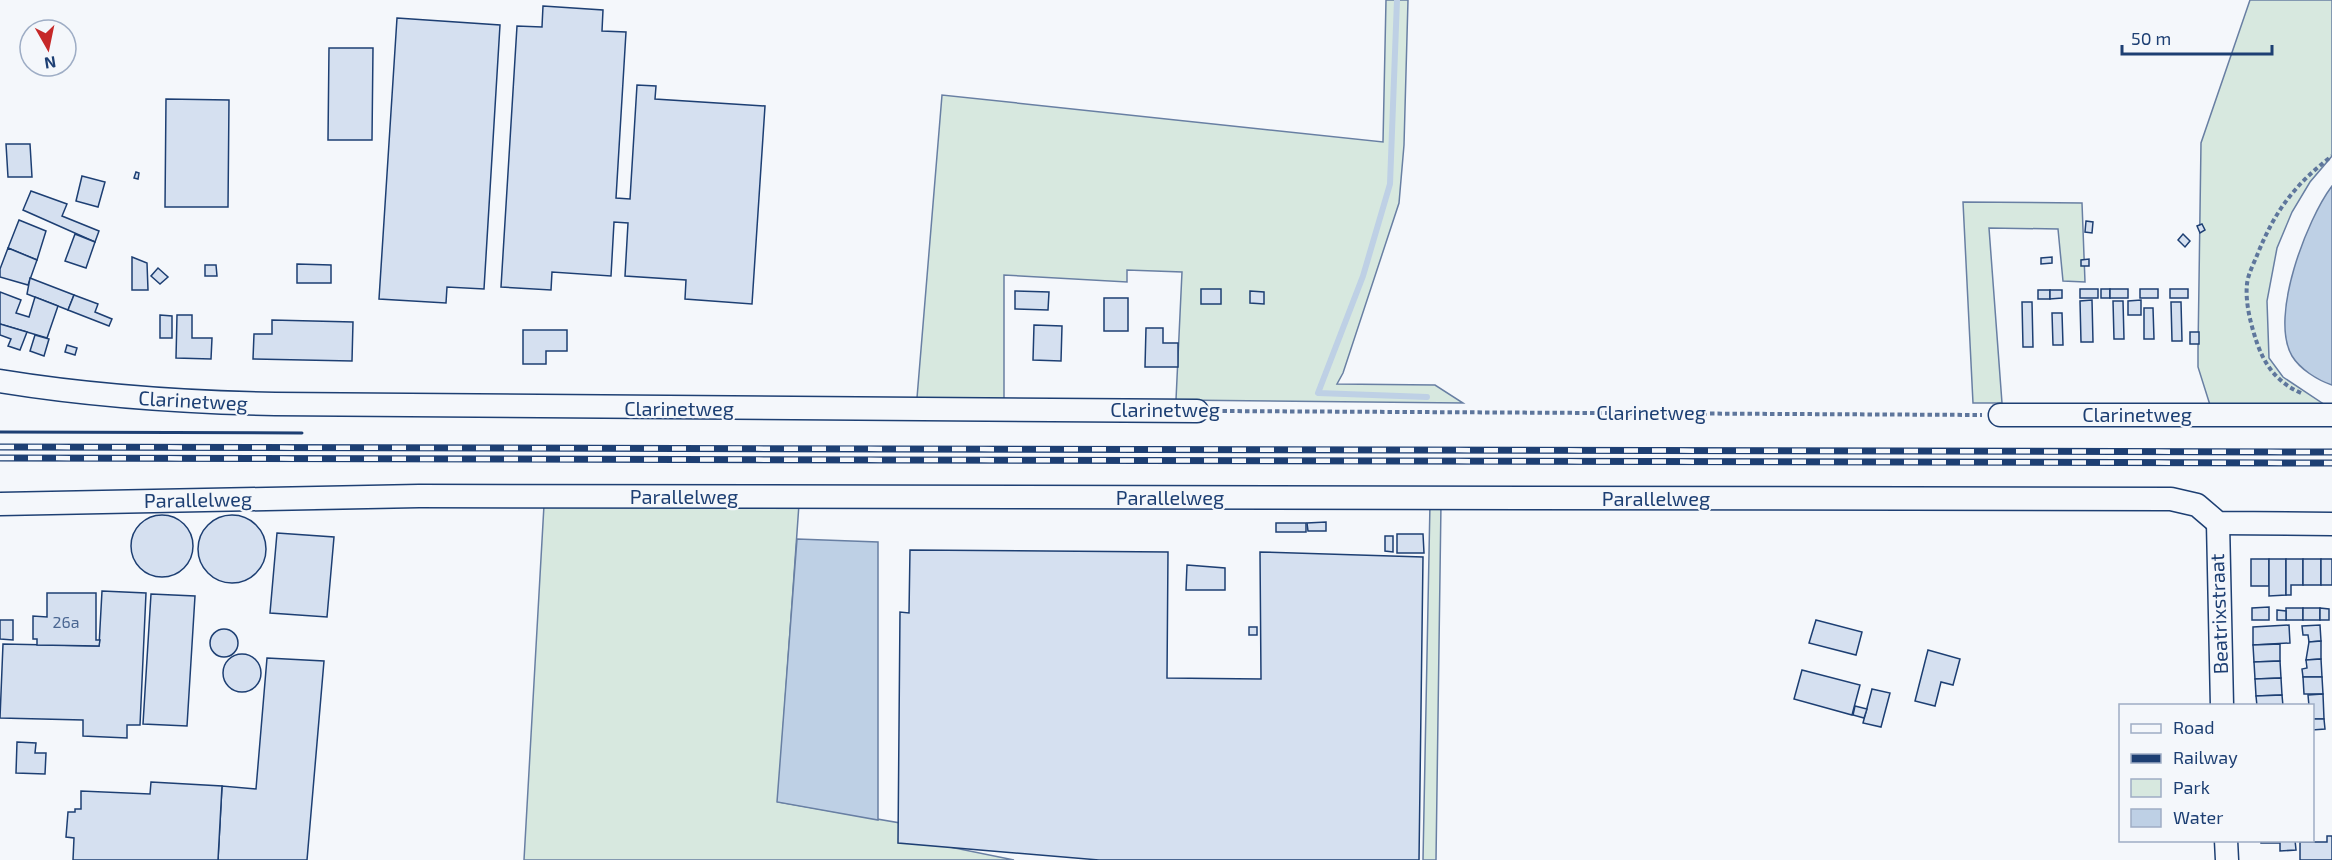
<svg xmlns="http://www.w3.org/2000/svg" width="2332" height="860" font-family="'Exo 2',sans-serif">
<rect width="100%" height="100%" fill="#f4f7fb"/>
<!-- green -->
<g fill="#d7e8df" stroke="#687fa3" stroke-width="1.5">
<polygon points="1386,0 1408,0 1404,145 1399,203 1343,373 1337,384 1435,385 1463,403 1176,400 1182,272 1127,270 1127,282 1004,275 1004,399 917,398 942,95 1383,142"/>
<polygon points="2250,0 2332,0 2332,156 2310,182 2292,212 2277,248 2267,301 2269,358 2283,377 2325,405 2210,405 2198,367 2198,351 2201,143"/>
<polygon points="1963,202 2082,203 2085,282 2063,281 2058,229 1989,228 2002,403 1973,403"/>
<polygon points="1430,503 1441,503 1436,860 1423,860"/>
<polygon points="799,504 778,802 900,823 900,837 1014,860 524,860 544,505"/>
</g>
<!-- water -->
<g fill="#bed0e5" stroke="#687fa3" stroke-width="1.5">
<path d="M 2332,186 L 2332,385 C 2317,380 2300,369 2292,356 C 2269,317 2307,219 2332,186 Z"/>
<polygon points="797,539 878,542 878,820 777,802"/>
</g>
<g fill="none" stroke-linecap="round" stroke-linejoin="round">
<!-- stream -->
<polyline stroke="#bed0e5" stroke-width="6" points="1397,0 1390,184 1363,276 1318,393 1427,397"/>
</g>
<!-- building -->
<g fill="#d5e0f0" stroke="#1d3f73" stroke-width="1.5">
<polygon points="543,6 603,10 602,31 626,32 616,198 630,199 637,85 656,86 655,99 765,106 752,304 685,299 686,280 625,276 628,223 614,222 611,276 552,272 551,290 501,287 517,26 542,27"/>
<polygon points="397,18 500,25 484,289 447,287 446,303 379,299"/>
<polygon points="329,48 373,48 372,140 328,140"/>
<polygon points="166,99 229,100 228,207 165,207"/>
<polygon points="6,144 30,144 32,177 8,177"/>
<polygon points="136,172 139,173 138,179 134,178"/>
<polygon points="82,176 105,182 98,207 76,201"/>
<polygon points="31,191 67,204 62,216 99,231 95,242 23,210"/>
<polygon points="19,220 46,231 37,260 8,248"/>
<polygon points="2086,221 2093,222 2092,233 2085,232"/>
<polygon points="2202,224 2205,230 2200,233 2197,226"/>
<polygon points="75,234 95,242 86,268 65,261"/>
<polygon points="2183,234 2190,241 2185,247 2178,240"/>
<polygon points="8,248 37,260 28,285 0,277 0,269"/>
<polygon points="132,257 147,263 148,290 132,290"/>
<polygon points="2052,257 2052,263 2041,264 2041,258"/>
<polygon points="2089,259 2089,266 2081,266 2081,260"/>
<polygon points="297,264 331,265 331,283 297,283"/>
<polygon points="205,265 216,265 217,276 205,276"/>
<polygon points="158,268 168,277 160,284 151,276"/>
<polygon points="30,278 74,295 68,310 27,294"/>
<rect x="1201" y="289" width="20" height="15"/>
<rect x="2080" y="289" width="18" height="9"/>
<rect x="2101" y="289" width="9" height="9"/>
<rect x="2110" y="289" width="18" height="9"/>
<rect x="2140" y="289" width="18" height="9"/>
<rect x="2170" y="289" width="18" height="9"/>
<rect x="2038" y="290" width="12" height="9"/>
<polygon points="2050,290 2062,290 2062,298 2050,299"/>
<polygon points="1015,291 1049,292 1048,310 1015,309"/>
<polygon points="1250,291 1264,292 1264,304 1250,303"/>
<polygon points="0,292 21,300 16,313 29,317 35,297 58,306 47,338 0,324"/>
<polygon points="74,295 98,304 95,312 112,319 109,326 68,310"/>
<rect x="1104" y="298" width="24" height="33"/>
<polygon points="2092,300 2093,342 2081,342 2080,301"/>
<polygon points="2141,300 2141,315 2128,315 2128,301"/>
<polygon points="2113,301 2123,301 2124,339 2114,339"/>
<polygon points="2022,302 2032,302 2033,347 2023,347"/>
<polygon points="2171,302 2181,302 2182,341 2172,341"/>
<polygon points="2144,308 2153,308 2154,339 2144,339"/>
<polygon points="2052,313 2062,313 2063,345 2053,345"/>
<polygon points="160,315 172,316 172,338 160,338"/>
<polygon points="177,315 192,315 192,338 212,338 211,359 176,358"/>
<polygon points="272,320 353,322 352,361 253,359 254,334 272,334"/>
<polygon points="0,324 27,332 20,350 8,346 11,339 0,335"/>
<polygon points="1034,325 1062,326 1061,361 1033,360"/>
<polygon points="1146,328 1163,328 1163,343 1178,343 1178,367 1145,367"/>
<polygon points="523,330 567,330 567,351 546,351 546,364 523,364"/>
<rect x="2190" y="332" width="9" height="12"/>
<polygon points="35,335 49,339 44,356 30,351"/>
<polygon points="67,345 77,348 75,355 65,352"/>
<circle cx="232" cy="549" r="34"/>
<circle cx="162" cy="546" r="31"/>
<polygon points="1326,522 1326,531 1308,531 1307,523"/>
<rect x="1276" y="523" width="30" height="9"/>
<polygon points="277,533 334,537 327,617 270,613"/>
<polygon points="1397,534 1423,534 1424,553 1397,553"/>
<polygon points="1385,536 1393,536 1393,552 1385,551"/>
<polygon points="910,550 1168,552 1167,678 1261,679 1260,552 1423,557 1419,860 1099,860 898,843 900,612 909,613"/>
<rect x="2251" y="559" width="18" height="27"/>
<polygon points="2269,559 2286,559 2286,595 2269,596"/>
<polygon points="2286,559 2303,559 2303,585 2291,585 2291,595 2286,595"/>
<rect x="2303" y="559" width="18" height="26"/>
<rect x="2321" y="559" width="11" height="26"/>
<polygon points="1187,565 1225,568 1225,590 1186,590"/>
<polygon points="102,591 146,593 140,725 127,725 127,738 83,736 83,720 0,718 3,644 99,646"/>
<polygon points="47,593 96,593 96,640 100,640 99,646 37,645 37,639 33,639 33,616 47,617"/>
<polygon points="151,594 195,596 187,726 143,724"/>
<polygon points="2269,607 2269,620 2252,620 2252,608"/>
<rect x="2286" y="608" width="17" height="12"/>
<rect x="2303" y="608" width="17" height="12"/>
<polygon points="2320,608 2329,609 2329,620 2320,620"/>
<polygon points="2277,610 2286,611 2286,620 2277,620"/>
<polygon points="0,620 13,620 13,640 0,639"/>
<polygon points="1816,620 1862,632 1856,655 1809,643"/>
<polygon points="2289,625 2290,643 2253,645 2253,627"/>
<polygon points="2320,625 2321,641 2309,642 2308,635 2303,635 2302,626"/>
<rect x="1249" y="627" width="8" height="8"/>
<circle cx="224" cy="643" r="14"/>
<polygon points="2321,641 2321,659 2306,660 2309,642"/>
<polygon points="2280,644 2280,661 2254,662 2253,645"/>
<polygon points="1928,650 1960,659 1953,685 1941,682 1935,706 1915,701"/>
<circle cx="242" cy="673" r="19"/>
<polygon points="267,658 324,661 307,860 218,860 222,786 256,789"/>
<polygon points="2321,659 2322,677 2303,677 2302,669 2307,668 2306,660"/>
<polygon points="2280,661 2281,678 2255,679 2254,662"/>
<polygon points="1802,670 1860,685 1852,715 1794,699"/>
<polygon points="2303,677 2322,677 2323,694 2304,694"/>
<polygon points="2281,678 2282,695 2256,696 2255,679"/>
<polygon points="1872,689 1890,693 1881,727 1863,723"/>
<polygon points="2323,694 2324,719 2312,719 2312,706 2309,706 2308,695"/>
<polygon points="2282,695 2283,706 2257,706 2256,696"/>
<polygon points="1855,706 1867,709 1864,718 1853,715"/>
<polygon points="2312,719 2324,719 2325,729 2312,730"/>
<polygon points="17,742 36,743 35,753 46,753 45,774 16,773"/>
<polygon points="151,782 222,786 218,860 73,860 74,838 66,837 68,812 75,812 75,809 81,809 81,791 150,794"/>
<polygon points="2327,836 2332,836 2332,860 2300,860 2300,842 2327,842"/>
<polygon points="2261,840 2295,840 2296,850 2280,851 2280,843 2261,843"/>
</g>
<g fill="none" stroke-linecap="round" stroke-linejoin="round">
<defs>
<g id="minor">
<path d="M 0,381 C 92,396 182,402 275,404 L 1197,411"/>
<polyline points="2000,415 2332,415"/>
<polyline points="0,504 419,496 2171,499 2197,505 2218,523 2332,524"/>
<polyline points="2218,523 2222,706"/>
<polyline points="2226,840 2227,860"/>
</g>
</defs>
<!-- minor casing -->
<use href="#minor" stroke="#1d3f73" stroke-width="25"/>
<!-- path -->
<g stroke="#5e769c" stroke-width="4" stroke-dasharray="4.5 3" stroke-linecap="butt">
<path d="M 2301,393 C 2278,383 2265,366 2257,343 C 2251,325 2245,303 2247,284 C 2248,274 2254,263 2258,253 C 2275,211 2295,184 2332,156"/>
<polyline points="1215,411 1982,415"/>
</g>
<!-- minor -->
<use href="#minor" stroke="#f4f7fb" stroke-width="22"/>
<defs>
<g id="rail">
<polyline points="0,447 2332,452"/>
<polyline points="0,458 2332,463"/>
</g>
</defs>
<!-- rail casing -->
<use href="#rail" stroke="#1d3f73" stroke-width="7"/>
<!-- rail -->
<use href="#rail" stroke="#f4f7fb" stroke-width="4.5" stroke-dasharray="14" stroke-linecap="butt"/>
<!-- wall -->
<polyline stroke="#1d3f73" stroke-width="3" points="0,432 302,433"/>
</g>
<g text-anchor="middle" stroke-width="4.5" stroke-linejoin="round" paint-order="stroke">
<!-- number labels -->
<g font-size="16" fill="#4b6792">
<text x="66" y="628">26a</text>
</g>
<!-- street labels -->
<g font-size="20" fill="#1d3f73" stroke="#f4f7fb">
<text transform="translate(193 401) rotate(3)" y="7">Clarinetweg</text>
<text x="679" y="416">Clarinetweg</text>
<text x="1165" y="417">Clarinetweg</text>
<text x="1651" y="420">Clarinetweg</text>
<text x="2137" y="422">Clarinetweg</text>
<text x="684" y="504">Parallelweg</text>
<text x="1170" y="505">Parallelweg</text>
<text x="1656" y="506">Parallelweg</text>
<text transform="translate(198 500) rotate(-1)" y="7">Parallelweg</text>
<text transform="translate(2219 614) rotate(-92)" y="7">Beatrixstraat</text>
</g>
</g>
<!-- legend -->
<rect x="2119" y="704" width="195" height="138" fill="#f4f7fb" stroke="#9eadc5" stroke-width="1.5"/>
<rect x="2131" y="724" width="30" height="9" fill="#f4f7fb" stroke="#9eadc5" stroke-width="1.5"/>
<text x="2173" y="734" font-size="18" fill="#1d3f73">Road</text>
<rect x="2131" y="754" width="30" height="9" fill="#1d3f73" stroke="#9eadc5" stroke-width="1.5"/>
<text x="2173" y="764" font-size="18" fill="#1d3f73">Railway</text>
<rect x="2131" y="779" width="30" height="18" fill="#d7e8df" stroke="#9eadc5" stroke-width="1.5"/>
<text x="2173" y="794" font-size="18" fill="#1d3f73">Park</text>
<rect x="2131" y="809" width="30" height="18" fill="#bed0e5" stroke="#9eadc5" stroke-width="1.5"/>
<text x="2173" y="824" font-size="18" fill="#1d3f73">Water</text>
<!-- north arrow -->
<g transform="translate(48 48) rotate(171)"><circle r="28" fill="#f4f7fb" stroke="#9eadc5" stroke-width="1.5"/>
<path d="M0-4.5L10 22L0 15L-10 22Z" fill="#c62828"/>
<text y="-9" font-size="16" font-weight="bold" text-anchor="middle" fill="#1d3f73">N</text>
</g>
<!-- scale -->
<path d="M2122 45v9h150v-9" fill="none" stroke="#1d3f73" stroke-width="3"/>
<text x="2131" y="45" font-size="18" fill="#1d3f73" stroke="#f4f7fb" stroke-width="4.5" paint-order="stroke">50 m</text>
</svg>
